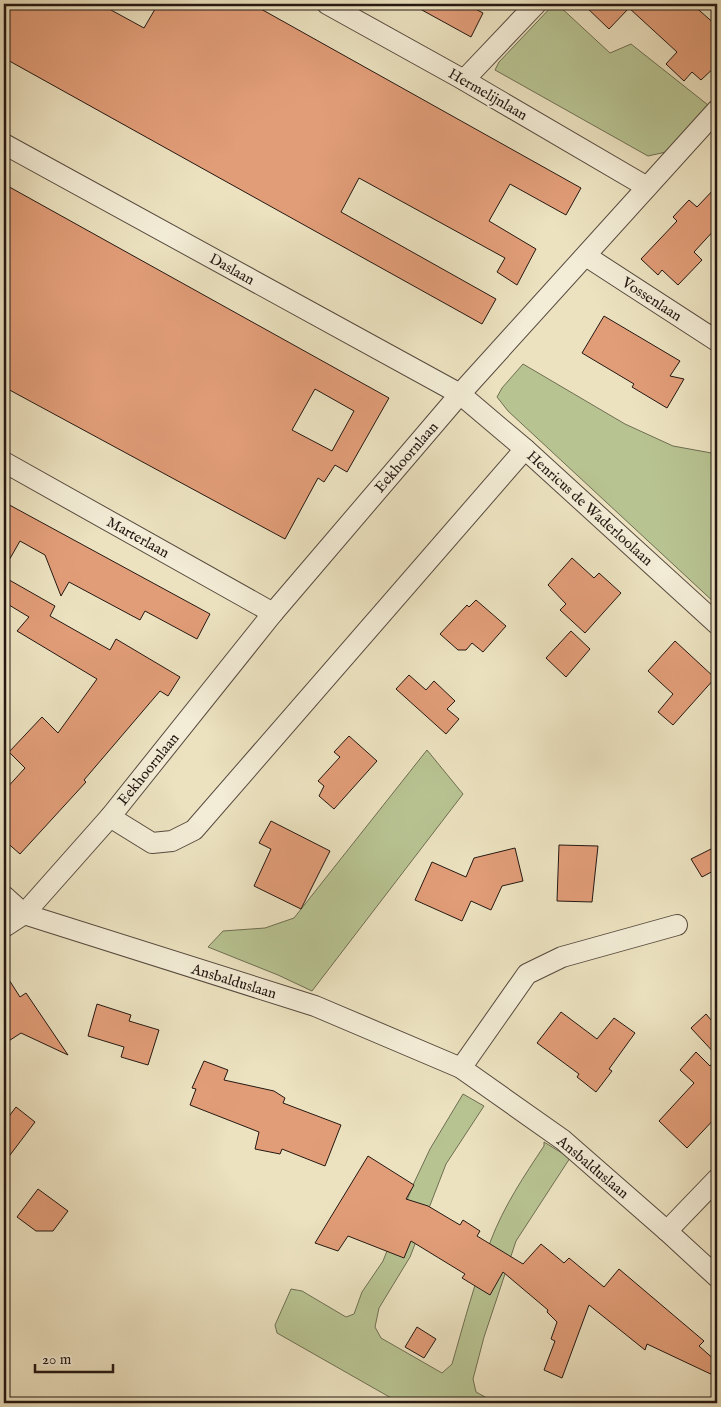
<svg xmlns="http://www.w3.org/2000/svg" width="721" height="1407" font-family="'IM FELL English',serif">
<rect width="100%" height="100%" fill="#ece2c0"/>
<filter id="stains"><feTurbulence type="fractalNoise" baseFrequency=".004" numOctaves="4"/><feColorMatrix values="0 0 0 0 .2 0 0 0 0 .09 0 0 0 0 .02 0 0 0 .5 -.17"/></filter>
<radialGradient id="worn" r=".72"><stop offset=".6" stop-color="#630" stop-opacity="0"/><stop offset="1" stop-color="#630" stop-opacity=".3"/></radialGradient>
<!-- green -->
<g fill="#b8c392" stroke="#6e6e52">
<polygon points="554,4 557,4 610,53 631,44 708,105 666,152 648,156 495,70 499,62"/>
<polygon points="523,364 625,424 673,446 717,454 717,605 508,411 497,397 502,388"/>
<polygon points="427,750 463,794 312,991 278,975 208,947 223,931 265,928 294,918"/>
<path d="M 463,1094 L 484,1106 L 446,1164 L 410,1257 L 379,1308 L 375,1327 L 381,1338 L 442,1373 L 452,1364 C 464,1323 475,1280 491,1240 C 504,1206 524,1176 544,1146 L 544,1142 L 570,1158 L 516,1241 L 484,1337 L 473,1379 L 476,1392 L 496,1403 L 400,1403 L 277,1333 L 275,1325 L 291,1289 L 302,1291 L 346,1317 L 354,1314 L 362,1292 L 383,1261 L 413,1185 L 430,1149 Z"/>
</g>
<!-- building -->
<g fill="#e19d78" stroke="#241812" fill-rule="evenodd">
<polygon points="13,4 100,4 144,28 158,4 252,4 581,188 566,215 510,184 489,221 536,249 517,285 497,272 505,258 359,178 341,212 496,299 482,324 4,58 4,20"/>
<polygon points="411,4 466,4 483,13 471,37"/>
<polygon points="583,4 692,4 717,26 717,65 701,80 692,72 684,81 666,64 677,52 629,8 609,29"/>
<path d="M 4,184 L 389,398 L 347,472 L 335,465 L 324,482 L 318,478 L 285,539 L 4,387 ZM 315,389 L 354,411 L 332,451 L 292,430 Z"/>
<polygon points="717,186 717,227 694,252 702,260 678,285 662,270 658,275 641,259 677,221 673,217 689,200 697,207"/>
<polygon points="604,316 680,361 670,376 684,379 667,408 632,387 634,384 582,353"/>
<polygon points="4,502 210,614 197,639 145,611 140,620 69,582 61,596 45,555 20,541 4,569"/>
<polygon points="572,558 594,578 599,573 621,593 585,633 560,610 566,604 548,585"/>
<polygon points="4,577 55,606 50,616 110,650 116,639 180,677 168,696 160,691 84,780 86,782 20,854 4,840 4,791 25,768 9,752 42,717 58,733 97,679 17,631 29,617 4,602"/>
<polygon points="476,600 506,626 483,652 472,643 466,650 458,650 440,634 467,605 469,607"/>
<polygon points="571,631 590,649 566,677 546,658"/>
<polygon points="675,641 715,678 673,725 658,712 673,694 648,671"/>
<polygon points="409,675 426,690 434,681 455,701 447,709 459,719 446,734 396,689"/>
<polygon points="349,736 377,761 334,809 319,796 324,786 318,781 340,757 334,752"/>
<polygon points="271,821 330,851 301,909 254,886 271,849 259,843"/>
<polygon points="559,845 598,846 592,902 557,901"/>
<polygon points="717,846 717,869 702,877 691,859"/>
<polygon points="515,848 523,881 502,886 491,910 471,901 462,921 415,900 432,862 466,877 474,858"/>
<polygon points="4,972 20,997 26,993 68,1055 21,1033 4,1044"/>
<polygon points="97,1004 131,1015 129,1021 159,1030 148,1065 121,1057 124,1047 88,1036"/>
<polygon points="561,1012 597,1039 614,1018 635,1033 609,1069 612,1071 596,1092 577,1077 579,1074 537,1043"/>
<polygon points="706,1014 717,1027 717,1056 691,1028"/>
<polygon points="696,1052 710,1066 717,1058 717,1116 687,1148 659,1121 694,1083 680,1070"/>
<polygon points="204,1061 228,1070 224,1080 274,1091 285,1098 283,1103 341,1125 325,1166 282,1149 280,1154 255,1149 259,1132 190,1105 196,1089 192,1088"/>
<polygon points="16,1107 35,1122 4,1163 4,1123"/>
<polygon points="368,1156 414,1185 406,1199 428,1206 460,1225 463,1220 480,1231 477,1236 523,1264 541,1244 564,1263 569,1258 604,1287 619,1269 704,1341 699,1346 717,1362 717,1377 647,1344 645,1350 589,1305 562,1378 544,1370 555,1341 551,1339 557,1322 547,1312 548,1310 503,1272 490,1295 462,1278 465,1274 411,1241 404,1258 348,1236 338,1251 315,1243"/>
<polygon points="38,1189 68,1211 53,1231 36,1231 17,1217"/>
<polygon points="417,1327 436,1339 424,1358 405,1347"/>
</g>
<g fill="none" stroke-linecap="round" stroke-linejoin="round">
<defs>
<g id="minor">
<polyline points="327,4 464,80 647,187"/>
<polyline points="464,80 536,4"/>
<polyline points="4,144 460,394 525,449 717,624"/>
<polyline points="586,256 717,341"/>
<polyline points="4,462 273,613"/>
<polyline points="110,817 152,843 172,841 194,830 525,449"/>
<polyline points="4,896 24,914 110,817 273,613 460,394 717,110"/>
<polyline points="4,927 24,914 315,1006 461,1068 563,1140 667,1231 717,1277"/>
<polyline points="461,1068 527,974 562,957 677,925"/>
<polyline points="667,1231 717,1179"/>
</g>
</defs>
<!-- minor casing -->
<use href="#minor" stroke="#564a3e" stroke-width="22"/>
<!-- minor -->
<use href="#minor" stroke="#f3ecd6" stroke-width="20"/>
</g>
<g text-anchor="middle" stroke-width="4" stroke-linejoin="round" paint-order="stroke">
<!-- street labels -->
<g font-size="15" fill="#241812" stroke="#f3ecd6">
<text transform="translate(488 94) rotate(30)" y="5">Hermelijnlaan</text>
<text transform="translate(232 269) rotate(29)" y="5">Daslaan</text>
<text transform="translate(652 299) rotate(33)" y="5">Vossenlaan</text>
<text transform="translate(406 457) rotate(-49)" y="5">Eekhoornlaan</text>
<text transform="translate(590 508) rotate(42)" y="5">Henricus de Waderloolaan</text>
<text transform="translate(138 537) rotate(29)" y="5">Marterlaan</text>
<text transform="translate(148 769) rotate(-51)" y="5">Eekhoornlaan</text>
<text transform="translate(234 981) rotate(17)" y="5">Ansbalduslaan</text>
<text transform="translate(593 1167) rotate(40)" y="5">Ansbalduslaan</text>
</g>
</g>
<!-- margin -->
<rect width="721" height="1407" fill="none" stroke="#ece2c0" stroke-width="20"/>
<rect x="5" y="5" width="711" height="1397" fill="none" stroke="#241812" stroke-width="2.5"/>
<rect x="10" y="10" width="701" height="1387" fill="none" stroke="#241812"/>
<!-- scale -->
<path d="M35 1364v8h78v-8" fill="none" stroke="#241812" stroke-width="2.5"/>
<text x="42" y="1364" font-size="15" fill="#241812" stroke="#f3ecd6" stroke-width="4" paint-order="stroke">20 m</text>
<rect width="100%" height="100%" filter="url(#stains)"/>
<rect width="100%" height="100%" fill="url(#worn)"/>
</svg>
